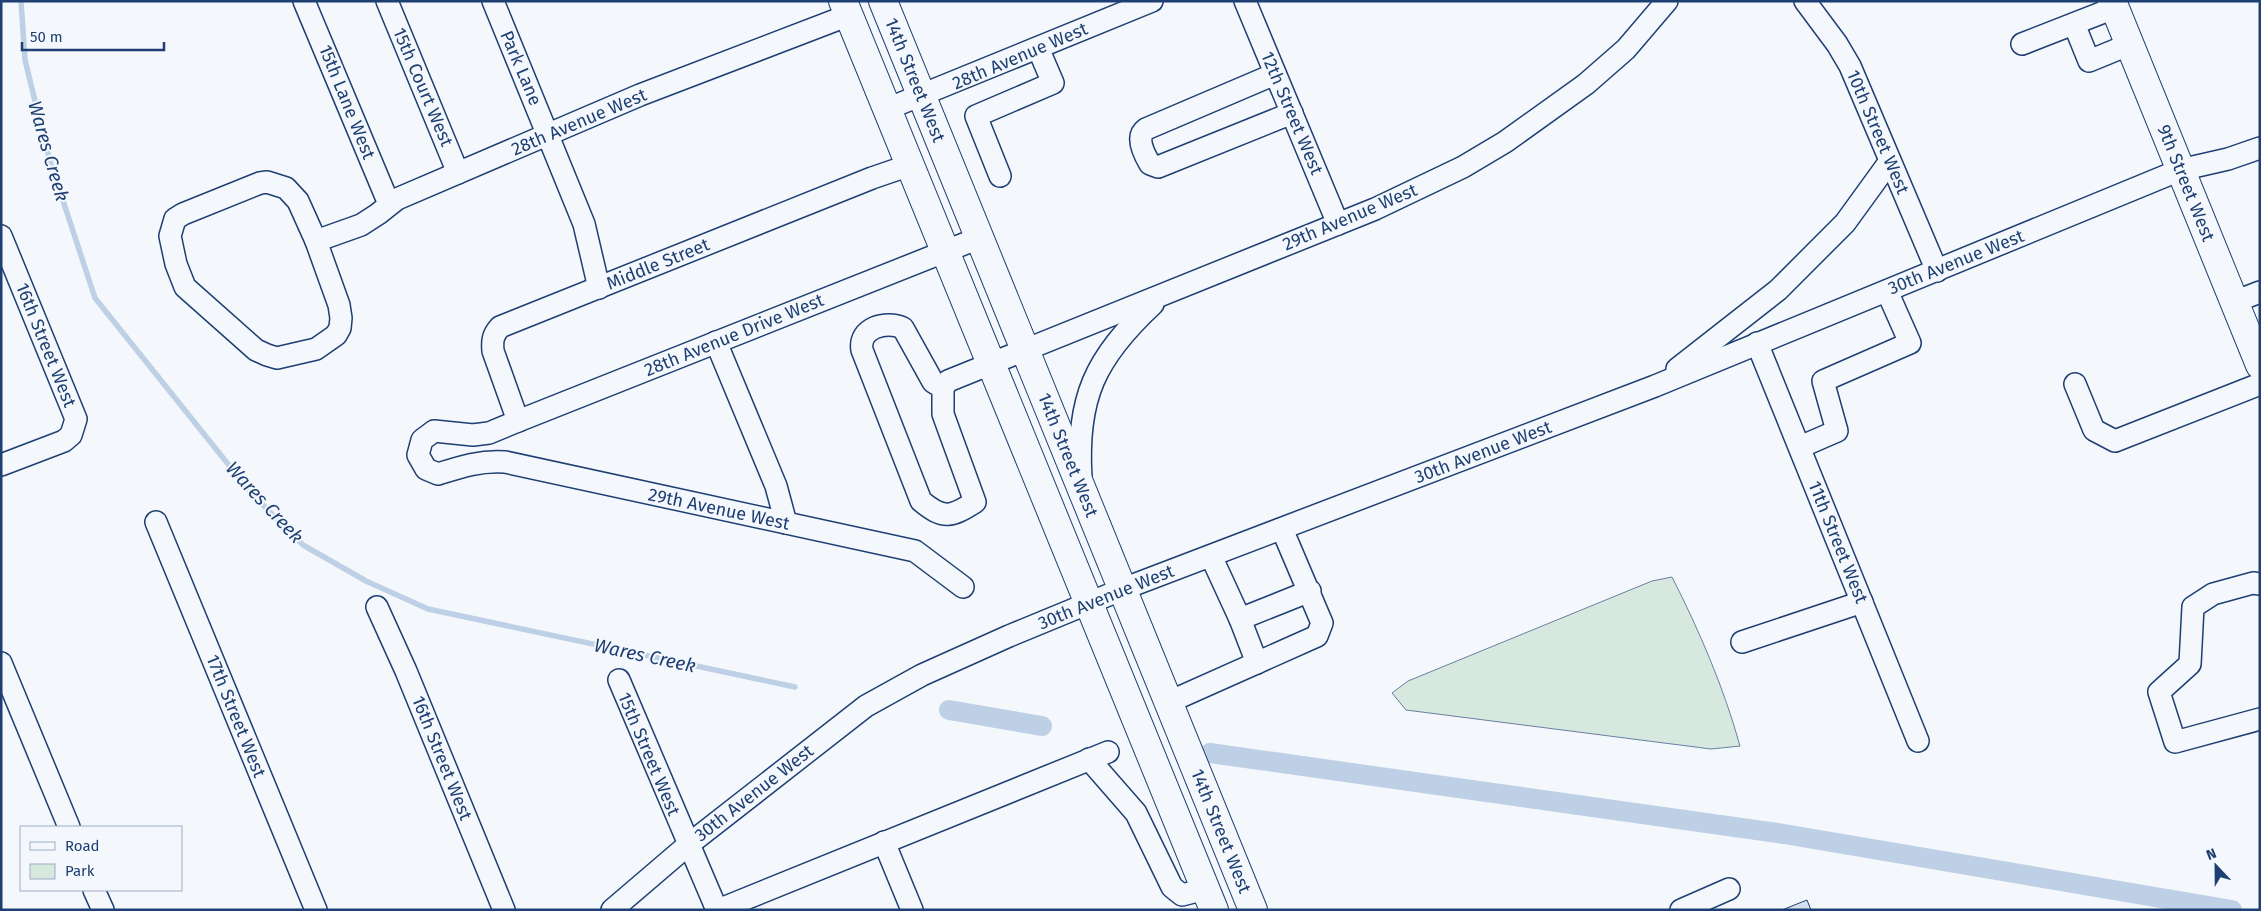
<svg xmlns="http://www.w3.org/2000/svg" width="2261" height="911" font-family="'Fira Sans',sans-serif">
<rect width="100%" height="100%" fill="#f4f7fb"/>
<!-- green -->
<path fill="#d7e8df" stroke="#687fa3" d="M 1672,577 C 1699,630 1724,688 1740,746 L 1711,749 L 1406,710 L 1392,693 L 1408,681 L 1652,581 Z"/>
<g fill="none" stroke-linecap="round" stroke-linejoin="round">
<!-- stream -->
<polyline stroke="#bed0e5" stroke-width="5.5" points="21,1 25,60 49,158 95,298 252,494 303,545 366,581 428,609 795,687"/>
<!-- canal -->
<g stroke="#bed0e5" stroke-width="20">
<polyline points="949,710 1042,726"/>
<polyline points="1210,753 1784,834 2232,910"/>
</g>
</g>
<!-- building -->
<polygon fill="#d5e0f0" stroke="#1d3f73" points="1807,900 1811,910 1782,910"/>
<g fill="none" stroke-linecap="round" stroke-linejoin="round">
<defs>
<g id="minor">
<polyline points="304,1 389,204"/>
<polyline points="387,1 458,173"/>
<polyline points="493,1 584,224 599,288"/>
<polyline points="1245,1 1338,224"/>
<polyline points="1805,1 1837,44 1850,66 1937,271"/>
<polyline points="2074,24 2089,61 2128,45"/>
<polyline points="2022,44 2114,8"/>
<path d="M 1275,74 L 1146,129 C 1135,137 1144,154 1150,164 L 1158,167 L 1292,113"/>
<polyline points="887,109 1152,1"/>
<polyline points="1000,176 976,116 1053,83 1038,48"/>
<polygon points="267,182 286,188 298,201 316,241 339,305 341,318 340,328 336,335 316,349 277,358 267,355 256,350 185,287 176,264 170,236 175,219 183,214 260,183"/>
<polyline points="1,236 76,419 71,435 64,441 1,465"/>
<polyline points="316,241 361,225 378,214 397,199 640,95 849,15"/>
<polyline points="2234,302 2260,292"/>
<polyline points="716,342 776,486 786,523"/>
<polyline points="1757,343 1918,741"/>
<polyline points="1677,369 1778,290 1845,223 1890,161"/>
<polyline points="2075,384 2094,430 2115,441 2260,384"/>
<path d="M 943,388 L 933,382 L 903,328 C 886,320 858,328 862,350 L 921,501 C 944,520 951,517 975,502 L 943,414 L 943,388 L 948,381 L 1375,209 L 1463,167 L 1505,142 L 1586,84 L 1626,49 L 1667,1"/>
<path d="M 518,421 L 493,351 C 492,340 493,335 500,327 L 872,178 L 910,165"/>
<polyline points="1800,447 1837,431 1823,381 1910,343 1887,291"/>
<path d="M 1081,478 C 1076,398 1095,358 1153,304"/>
<polyline points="156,522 316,910"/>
<polyline points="1211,556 1240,619 1257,663"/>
<polyline points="2260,584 2253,583 2213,594 2193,607 2190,664 2159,692 2175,742 2260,719"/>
<path d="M 963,587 L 915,551 L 505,462 C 481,460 460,467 438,474 L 426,469 L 418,455 L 422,440 L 434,431 L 473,435 L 489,433 L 518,421 L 979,238"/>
<polyline points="377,607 406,671 504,910"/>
<polyline points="1240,619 1310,591"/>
<polyline points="1742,642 1862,602"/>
<polyline points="1,663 69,827"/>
<polyline points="619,680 717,910"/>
<polyline points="1169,702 1317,636 1322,623 1282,529"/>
<polyline points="1089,759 1136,813 1172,887 1182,895 1205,889"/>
<polyline points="884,842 912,910"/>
<polyline points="94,890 103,910"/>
<polyline points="612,910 688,845 866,706 922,675 1009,636 1123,589 1655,386 2180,170 2228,159 2260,148"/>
<polyline points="718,910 1108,752"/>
<polyline points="1681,910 1729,889"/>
</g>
<g id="major">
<polyline points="843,1 1214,910"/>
<polyline points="883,1 1253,910"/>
<polyline points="2112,1 2260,365"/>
</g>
</defs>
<!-- minor casing -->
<use href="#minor" stroke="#1d3f73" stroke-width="24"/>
<!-- major casing -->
<use href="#major" stroke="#1d3f73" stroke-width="30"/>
<!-- minor -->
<use href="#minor" stroke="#f4f7fb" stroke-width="21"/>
<!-- major -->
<use href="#major" stroke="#f4f7fb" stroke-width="28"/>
</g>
<g text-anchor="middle" stroke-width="4" stroke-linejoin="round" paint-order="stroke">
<!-- street labels -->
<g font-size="18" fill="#1d3f73" stroke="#f4f7fb">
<text transform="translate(1020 56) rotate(-23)" y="6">28th Avenue West</text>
<text transform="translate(521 68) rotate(67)" y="6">Park Lane</text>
<text transform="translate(915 80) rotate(68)" y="6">14th Street West</text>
<text transform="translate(423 87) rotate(67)" y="6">15th Court West</text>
<text transform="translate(347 102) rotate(68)" y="6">15th Lane West</text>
<text transform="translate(1292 113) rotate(67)" y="6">12th Street West</text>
<text transform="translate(579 122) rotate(-23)" y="6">28th Avenue West</text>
<text transform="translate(1878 132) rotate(67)" y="6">10th Street West</text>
<text transform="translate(2186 183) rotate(68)" y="6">9th Street West</text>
<text transform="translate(1350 217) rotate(-23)" y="6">29th Avenue West</text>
<text transform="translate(1956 262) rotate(-22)" y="6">30th Avenue West</text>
<text transform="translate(658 264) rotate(-22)" y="6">Middle Street</text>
<text transform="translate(734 335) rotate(-22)" y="6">28th Avenue Drive West</text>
<text transform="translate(46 345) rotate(68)" y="6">16th Street West</text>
<text transform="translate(1483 452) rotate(-21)" y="6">30th Avenue West</text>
<text transform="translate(1068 455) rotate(68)" y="6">14th Street West</text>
<text transform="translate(719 509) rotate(12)" y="6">29th Avenue West</text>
<text transform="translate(1838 542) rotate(68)" y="6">11th Street West</text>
<text transform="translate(1106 597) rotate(-22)" y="6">30th Avenue West</text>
<text transform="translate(236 716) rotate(68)" y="6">17th Street West</text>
<text transform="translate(649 754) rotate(67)" y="6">15th Street West</text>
<text transform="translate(442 758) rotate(68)" y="6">16th Street West</text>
<text transform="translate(754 793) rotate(-38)" y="6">30th Avenue West</text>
<text transform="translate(1221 831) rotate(68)" y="6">14th Street West</text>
</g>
<!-- water labels -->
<g font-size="19" font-style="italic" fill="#1d3f73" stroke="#f4f7fb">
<text transform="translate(49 151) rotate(74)" y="7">Wares Creek</text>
<text transform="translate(265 502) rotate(47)" y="7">Wares Creek</text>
<text transform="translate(645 655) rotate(12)" y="7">Wares Creek</text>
</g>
</g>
<!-- border -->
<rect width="2261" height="911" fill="none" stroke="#1d3f73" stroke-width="5"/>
<!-- legend -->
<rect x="20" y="826" width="162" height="65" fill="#f4f7fb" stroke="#9eadc5"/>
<rect x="30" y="842" width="25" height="8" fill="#f4f7fb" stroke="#9eadc5"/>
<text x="65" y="851" font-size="15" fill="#1d3f73">Road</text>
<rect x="30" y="864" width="25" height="15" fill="#d7e8df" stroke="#9eadc5"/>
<text x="65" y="876" font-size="15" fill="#1d3f73">Park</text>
<!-- north arrow -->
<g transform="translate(2216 866) rotate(338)" stroke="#f4f7fb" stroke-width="4" paint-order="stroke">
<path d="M0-4L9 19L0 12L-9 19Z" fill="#1d3f73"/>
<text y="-8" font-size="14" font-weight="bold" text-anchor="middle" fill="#1d3f73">N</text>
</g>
<!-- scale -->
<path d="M22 42v8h142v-8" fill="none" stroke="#1d3f73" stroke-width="2.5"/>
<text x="30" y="42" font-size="15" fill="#1d3f73" stroke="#f4f7fb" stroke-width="4" paint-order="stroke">50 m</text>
</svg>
